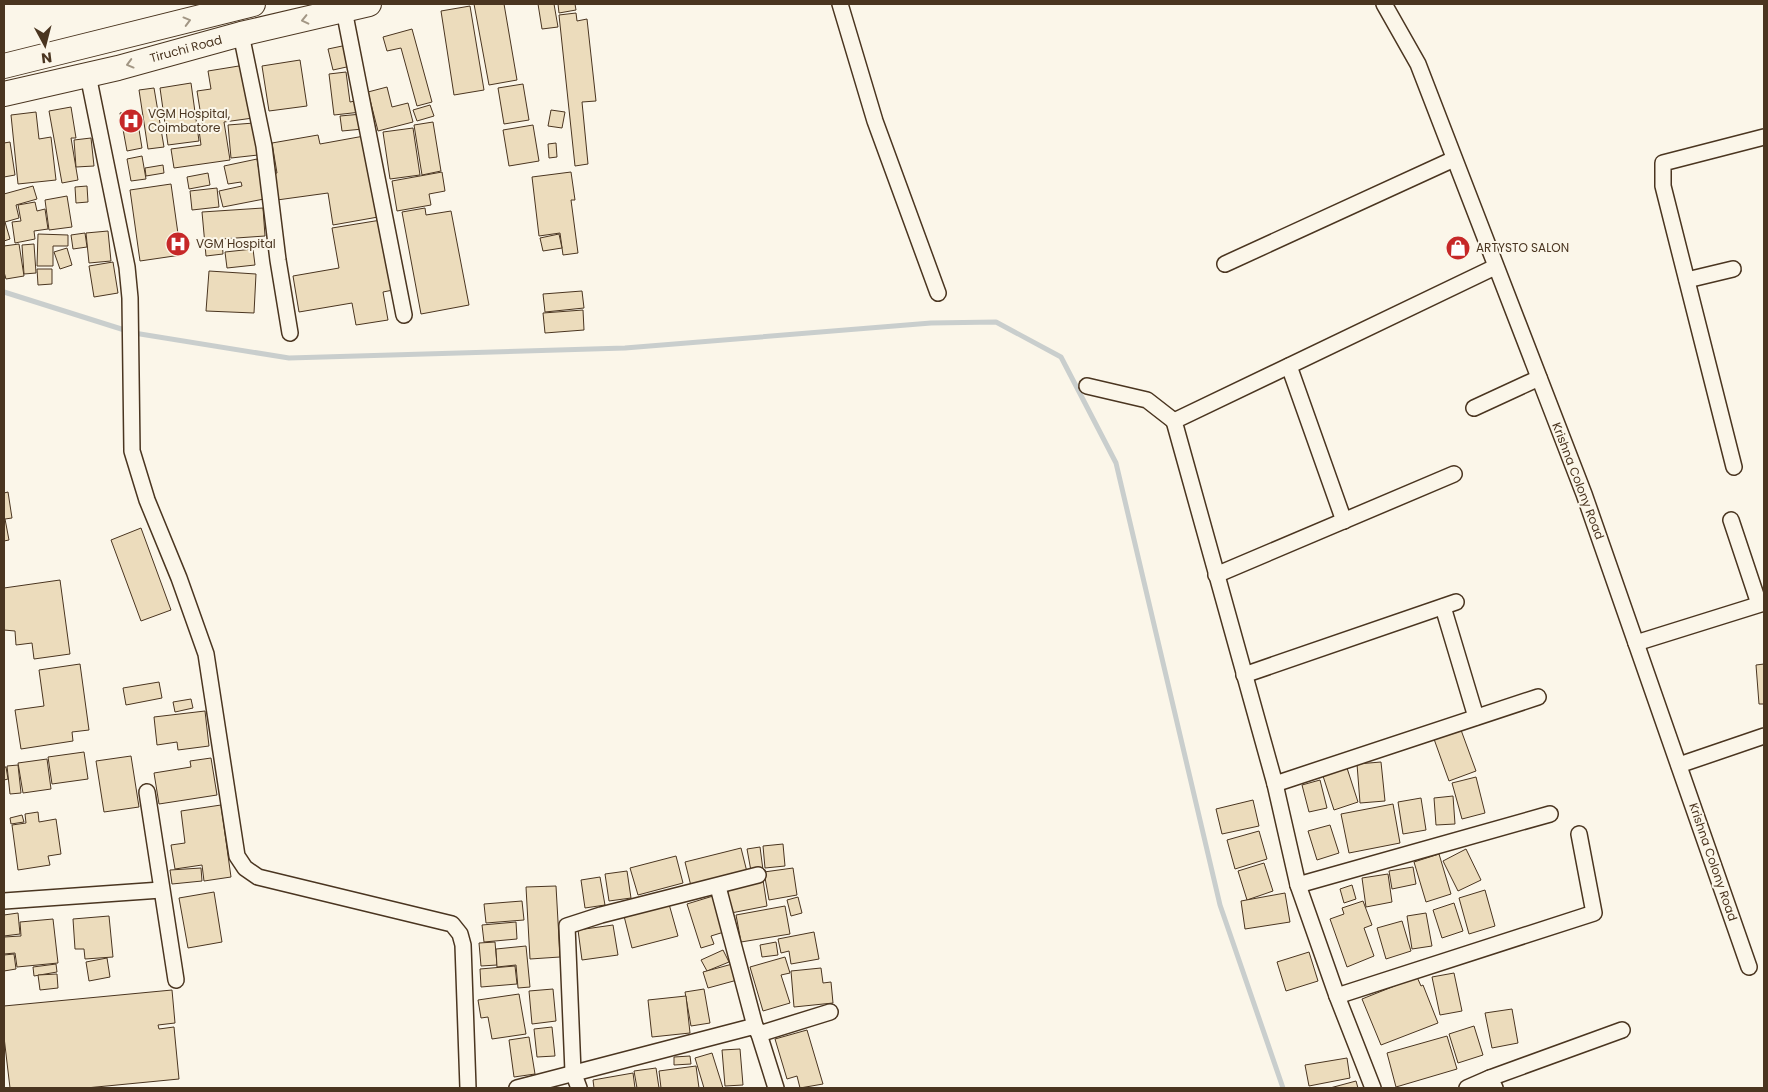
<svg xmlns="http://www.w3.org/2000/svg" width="1768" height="1092" font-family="Poppins,sans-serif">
<rect width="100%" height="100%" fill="#fbf6e9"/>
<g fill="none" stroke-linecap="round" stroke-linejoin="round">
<!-- stream -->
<polyline stroke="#c9cecd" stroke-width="5" points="4,292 134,333 289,358 625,348 931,323 996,322 1061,357 1116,463 1220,905 1283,1088"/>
</g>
<!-- building -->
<g fill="#ecdcbc" stroke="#4a3520">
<polygon points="474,4 504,4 517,80 489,85"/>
<polygon points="538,4 554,4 558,27 542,29"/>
<polygon points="558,4 575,4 576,10 559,13"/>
<polygon points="470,6 484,90 454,95 441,11"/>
<polygon points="576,13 577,21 587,19 596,101 582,102 588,164 575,166 559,15"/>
<polygon points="412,29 432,102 417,106 401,48 387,51 383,37"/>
<polygon points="347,45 351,66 333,70 328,49"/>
<polygon points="300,60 307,106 269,111 262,66"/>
<polygon points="245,65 253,118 224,122 230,160 174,168 171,149 201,145 199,130 203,129 197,91 211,89 208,71"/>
<polygon points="346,72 350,102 360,100 361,112 334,115 329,74"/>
<polygon points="191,83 199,141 168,145 160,88"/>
<polygon points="523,84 529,120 504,124 498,88"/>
<polygon points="387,87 392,107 408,103 413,122 378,131 368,92"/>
<polygon points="154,88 164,147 148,149 139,90"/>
<polygon points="430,105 434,116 417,121 413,110"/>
<polygon points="71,107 76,138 71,138 78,180 62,183 49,111"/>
<polygon points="551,110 565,112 562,128 548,126"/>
<polygon points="136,111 142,148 127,151 120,113"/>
<polygon points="36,112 39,139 51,137 56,180 18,184 11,115"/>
<polygon points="362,114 363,129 342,131 340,116"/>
<polygon points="433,122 441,171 422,175 414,125"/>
<polygon points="254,123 258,155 231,158 228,125"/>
<polygon points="533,125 539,161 509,166 503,130"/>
<polygon points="413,128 420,175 390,179 383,132"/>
<polygon points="318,135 320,144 364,136 378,217 333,225 328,193 277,200 271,174 277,173 272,143"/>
<polygon points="91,138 94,166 76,167 74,140"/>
<polygon points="10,142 15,175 4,177 4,143"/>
<polygon points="556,143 557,157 549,158 548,144"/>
<polygon points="142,156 146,179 131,181 127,159"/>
<polygon points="257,159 264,199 223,207 219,191 242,186 241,182 228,184 224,166"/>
<polygon points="163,165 164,173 146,176 145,168"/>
<polygon points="442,172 445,191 429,194 431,205 397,211 392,181"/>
<polygon points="571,172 575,200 571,200 578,253 563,255 560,233 539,236 532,177"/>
<polygon points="208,173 210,185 189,189 187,177"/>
<polygon points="171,184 181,255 140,261 130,190"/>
<polygon points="33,186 37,199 16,205 19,218 5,222 10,239 4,241 4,194"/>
<polygon points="87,186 88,202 76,203 75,187"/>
<polygon points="217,188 219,207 192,210 190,191"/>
<polygon points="67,196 72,227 49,230 45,200"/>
<polygon points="35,202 37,211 45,209 48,229 34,231 35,239 15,243 12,222 21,221 18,205"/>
<polygon points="263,208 265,236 222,239 223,254 206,256 202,212"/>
<polygon points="425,208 426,215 451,211 469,305 421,314 402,212"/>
<polygon points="381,220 393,290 383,292 388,320 356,325 352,303 299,312 293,276 339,268 332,228"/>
<polygon points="108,231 111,261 89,263 86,233"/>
<polygon points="85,233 87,247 73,249 71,235"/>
<polygon points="38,234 68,235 68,246 53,246 53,266 37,266"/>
<polygon points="559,234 562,248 543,251 540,238"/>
<polygon points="19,244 24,276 6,279 4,272 4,246"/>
<polygon points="34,244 36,273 24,274 22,245"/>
<polygon points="67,248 72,265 60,269 54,252"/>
<polygon points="253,249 255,265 227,268 225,252"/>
<polygon points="113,262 118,293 94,297 89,266"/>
<polygon points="37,269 52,269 52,284 38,285"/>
<polygon points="209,271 256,274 254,313 206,311"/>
<polygon points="582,291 584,308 545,312 543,294"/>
<polygon points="583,310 584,330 545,333 543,313"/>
<polygon points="8,492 12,518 5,519 9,540 4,541 4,493"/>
<polygon points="141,528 171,610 141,621 111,540"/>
<polygon points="60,580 70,654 34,659 32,643 16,645 15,631 4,630 4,588"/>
<polygon points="80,664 89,730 72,732 73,741 21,749 15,710 44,706 39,670"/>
<polygon points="1764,664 1764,704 1759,704 1756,665"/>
<polygon points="159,682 162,698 126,705 123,688"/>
<polygon points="191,699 193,708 175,712 173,702"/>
<polygon points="205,711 209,746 178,750 177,742 157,745 154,717"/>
<polygon points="1461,730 1476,771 1449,781 1434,739"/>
<polygon points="84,752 88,779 52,784 48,757"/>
<polygon points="131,756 139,807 104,812 96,761"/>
<polygon points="211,758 217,795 159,804 154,773 191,767 190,761"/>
<polygon points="47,759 51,789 23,793 18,763"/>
<polygon points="1381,762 1385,801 1360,803 1357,764"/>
<polygon points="18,765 21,793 10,794 7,766"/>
<polygon points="4,767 6,767 8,779 4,780"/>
<polygon points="1347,768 1358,802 1334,810 1323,776"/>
<polygon points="1476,777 1485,813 1462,819 1452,783"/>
<polygon points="1320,780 1327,808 1309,812 1302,785"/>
<polygon points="1453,796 1455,824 1436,825 1434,798"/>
<polygon points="1421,798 1426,830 1403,834 1398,802"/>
<polygon points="1253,800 1259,826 1222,834 1216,809"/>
<polygon points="1393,804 1400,843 1349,853 1341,814"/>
<polygon points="221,805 231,877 204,881 202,865 175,869 171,845 185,843 181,811"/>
<polygon points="38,812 39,822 56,819 61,854 48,856 50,865 18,870 12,825 26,823 25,814"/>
<polygon points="22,815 24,822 11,824 10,818"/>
<polygon points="1330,825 1339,853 1317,860 1308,831"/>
<polygon points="1259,831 1267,859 1235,869 1227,840"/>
<polygon points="783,844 785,866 765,868 763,846"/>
<polygon points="760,847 763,870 751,871 747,849"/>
<polygon points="741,848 747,872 691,886 685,862"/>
<polygon points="1466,849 1481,880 1458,891 1443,861"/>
<polygon points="1439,854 1451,894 1426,902 1414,862"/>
<polygon points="676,856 683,883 638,895 630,868"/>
<polygon points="1264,863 1273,891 1247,900 1238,871"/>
<polygon points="1413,867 1416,884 1392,889 1389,871"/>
<polygon points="201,868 202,881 172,884 170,870"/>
<polygon points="793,868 797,895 769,900 764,872"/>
<polygon points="627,871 631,898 609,901 605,874"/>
<polygon points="1388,874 1392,902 1366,907 1362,878"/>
<polygon points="600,877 605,905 585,908 581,880"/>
<polygon points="763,880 767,906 731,913 727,886"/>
<polygon points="1352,885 1356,899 1344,903 1340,889"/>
<polygon points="556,886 560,957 530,959 526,887"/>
<polygon points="1485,890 1495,926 1469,934 1459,898"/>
<polygon points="214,892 222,942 188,948 179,898"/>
<polygon points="1285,893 1290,922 1245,929 1241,901"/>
<polygon points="713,896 724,932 711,936 714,944 701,948 687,904"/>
<polygon points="798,897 802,913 791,916 787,900"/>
<polygon points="522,901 524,920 486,923 484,904"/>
<polygon points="1363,901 1372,925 1364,928 1374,956 1347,967 1330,919 1344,914 1342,908"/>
<polygon points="1454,903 1463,931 1442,938 1433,910"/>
<polygon points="669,904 678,936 632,948 624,916"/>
<polygon points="785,906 790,934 741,942 736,915"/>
<polygon points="18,913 20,934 4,936 4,915"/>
<polygon points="1426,913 1432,946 1412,949 1407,916"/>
<polygon points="109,916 113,957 85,959 84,949 75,949 73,919"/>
<polygon points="53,919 58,963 17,967 15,953 4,954 4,937 21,936 20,922"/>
<polygon points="1402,921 1411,951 1386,959 1377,928"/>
<polygon points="516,922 517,939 484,942 482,925"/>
<polygon points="613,925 618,955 582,960 578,930"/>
<polygon points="814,932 819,959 791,964 789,951 781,953 778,939"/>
<polygon points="495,942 497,965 481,966 479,943"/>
<polygon points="776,942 778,955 762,957 760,945"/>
<polygon points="526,946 530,987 518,988 516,965 497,967 496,949"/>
<polygon points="723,950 729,962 707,971 701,960"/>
<polygon points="1309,952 1318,981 1286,991 1277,962"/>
<polygon points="14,954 16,969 4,971 4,955"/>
<polygon points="785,957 790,973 781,975 790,1003 763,1011 750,967"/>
<polygon points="107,958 110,977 89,981 86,962"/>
<polygon points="736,963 741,979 708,988 703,972"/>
<polygon points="56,964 57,972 34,976 33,967"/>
<polygon points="515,966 517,984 481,987 480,969"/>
<polygon points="821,968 823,983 831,982 833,1003 794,1007 791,971"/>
<polygon points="1454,973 1462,1011 1440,1015 1432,977"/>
<polygon points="57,974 58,988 40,990 38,975"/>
<polygon points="1417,977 1421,986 1423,985 1438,1023 1381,1045 1362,999"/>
<polygon points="553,989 556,1021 532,1024 529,991"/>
<polygon points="704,989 710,1023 691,1026 685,992"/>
<polygon points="172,990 175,1023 158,1025 159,1029 174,1027 179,1079 86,1088 10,1088 4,1037 4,1006"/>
<polygon points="519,994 526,1034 492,1039 488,1017 481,1018 478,1000"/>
<polygon points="686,996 690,1033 652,1037 648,1000"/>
<polygon points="1512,1009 1518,1043 1492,1048 1485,1013"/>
<polygon points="1474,1026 1483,1055 1458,1063 1449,1034"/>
<polygon points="552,1027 555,1056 537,1057 534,1029"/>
<polygon points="807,1030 823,1084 800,1088 797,1076 787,1079 775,1039"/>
<polygon points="1447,1036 1457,1069 1396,1087 1387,1053"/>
<polygon points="529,1037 535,1074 514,1077 509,1040"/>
<polygon points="740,1049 743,1085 725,1086 722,1050"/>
<polygon points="712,1053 723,1088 704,1088 695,1058"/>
<polygon points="690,1056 691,1064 674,1065 674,1057"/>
<polygon points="1347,1058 1350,1078 1309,1086 1305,1065"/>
<polygon points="696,1066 699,1088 661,1088 659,1071"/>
<polygon points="656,1068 659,1088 637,1088 634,1071"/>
<polygon points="633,1073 635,1088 594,1088 593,1080"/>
<polygon points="1356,1081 1358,1088 1330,1088"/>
</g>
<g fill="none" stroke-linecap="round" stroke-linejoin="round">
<defs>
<g id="minor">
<polyline points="840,4 875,121 938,293"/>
<polyline points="1384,4 1418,64 1584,494 1749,967"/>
<polyline points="344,10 404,315"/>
<polyline points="241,34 264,146 278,260 290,333"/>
<polyline points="88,75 127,267 130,298 132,451 147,500 179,578 206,654 237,856 245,868 258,877 452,924 460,934 463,945 468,1088"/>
<polyline points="1225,264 1454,159"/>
<polyline points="1687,280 1733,269"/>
<polyline points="1289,366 1344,521"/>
<polyline points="1087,386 1147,400 1174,421"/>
<polyline points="1474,408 1539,378"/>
<polyline points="1734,467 1663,186 1663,163 1764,137"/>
<polyline points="1731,520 1759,604"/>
<polyline points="1216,575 1454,474"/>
<polyline points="1443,607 1476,717"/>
<polyline points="1636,643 1764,603"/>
<polyline points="1244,675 1456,602"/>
<polyline points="1679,765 1764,736"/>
<polyline points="1275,784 1538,697"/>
<polyline points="147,792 176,980"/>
<polyline points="1298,885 1550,814"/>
<polyline points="718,887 755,1026"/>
<polyline points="4,901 161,890"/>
<polyline points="1337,996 1594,913 1579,834"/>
<polyline points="759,1034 776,1088"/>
<polyline points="1490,1078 1622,1030"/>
<polyline points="517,1088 755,1026 759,1034 830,1012"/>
<polyline points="579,1088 573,1072 567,926 601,915 758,875"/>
<polyline points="1373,1088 1337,996 1298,885 1275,784 1174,421 1495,267"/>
<polyline points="1467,1088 1490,1078 1495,1088"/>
</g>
<g id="trunk">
<polyline points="4,66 253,4"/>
<polyline points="4,94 118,68 241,34 369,4"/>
</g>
</defs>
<!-- minor casing -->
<use href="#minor" stroke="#4a3520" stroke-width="18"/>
<!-- trunk casing -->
<use href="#trunk" stroke="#4a3520" stroke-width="26"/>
<!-- minor -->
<use href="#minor" stroke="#fbf6e9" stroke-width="15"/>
<!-- trunk -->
<use href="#trunk" stroke="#fbf6e9" stroke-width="24"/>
</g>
<!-- one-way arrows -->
<defs><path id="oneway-chevron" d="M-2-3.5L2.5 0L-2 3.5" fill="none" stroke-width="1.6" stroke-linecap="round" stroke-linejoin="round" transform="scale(1.25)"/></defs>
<g stroke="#a29684">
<use href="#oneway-chevron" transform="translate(305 20) rotate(167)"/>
<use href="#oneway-chevron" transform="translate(187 21) rotate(-15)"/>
<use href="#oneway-chevron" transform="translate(130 64) rotate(165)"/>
</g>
<!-- icons -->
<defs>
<symbol id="hospital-disc" viewBox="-11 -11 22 22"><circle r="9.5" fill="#c62828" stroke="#fbf6e9"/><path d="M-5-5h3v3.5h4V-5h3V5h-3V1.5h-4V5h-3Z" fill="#fff"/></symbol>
<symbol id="shop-disc" viewBox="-11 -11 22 22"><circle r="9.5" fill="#c62828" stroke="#fbf6e9"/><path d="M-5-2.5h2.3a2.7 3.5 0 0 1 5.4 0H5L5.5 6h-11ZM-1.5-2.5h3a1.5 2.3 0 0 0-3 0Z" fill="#fff"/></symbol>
</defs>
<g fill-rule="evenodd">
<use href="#hospital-disc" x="117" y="107" width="28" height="28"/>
<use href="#hospital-disc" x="164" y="230" width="28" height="28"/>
<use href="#shop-disc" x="1444" y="234" width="28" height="28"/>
</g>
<g text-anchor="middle" stroke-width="4" stroke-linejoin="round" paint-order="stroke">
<!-- street labels -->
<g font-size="12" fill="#4a3520" stroke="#fbf6e9">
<text transform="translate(186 49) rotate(-15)" y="4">Tiruchi Road</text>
<text transform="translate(1578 481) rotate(69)" y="4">Krishna Colony Road</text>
<text transform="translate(1713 862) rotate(71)" y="4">Krishna Colony Road</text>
</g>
<!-- poi labels -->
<g font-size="12" fill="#4a3520" stroke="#fbf6e9" text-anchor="start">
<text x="148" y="118">VGM Hospital,<tspan x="148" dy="14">Coimbatore</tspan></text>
<text x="196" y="248">VGM Hospital</text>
<text x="1476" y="252">ARTYSTO SALON</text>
</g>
</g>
<!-- border -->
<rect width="1768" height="1092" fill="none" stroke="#4a3520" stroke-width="10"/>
<!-- north arrow -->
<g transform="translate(45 45) rotate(173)" stroke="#fbf6e9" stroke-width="4" paint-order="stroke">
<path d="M0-4L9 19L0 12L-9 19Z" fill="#4a3520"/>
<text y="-8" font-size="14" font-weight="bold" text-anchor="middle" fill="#4a3520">N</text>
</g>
</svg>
